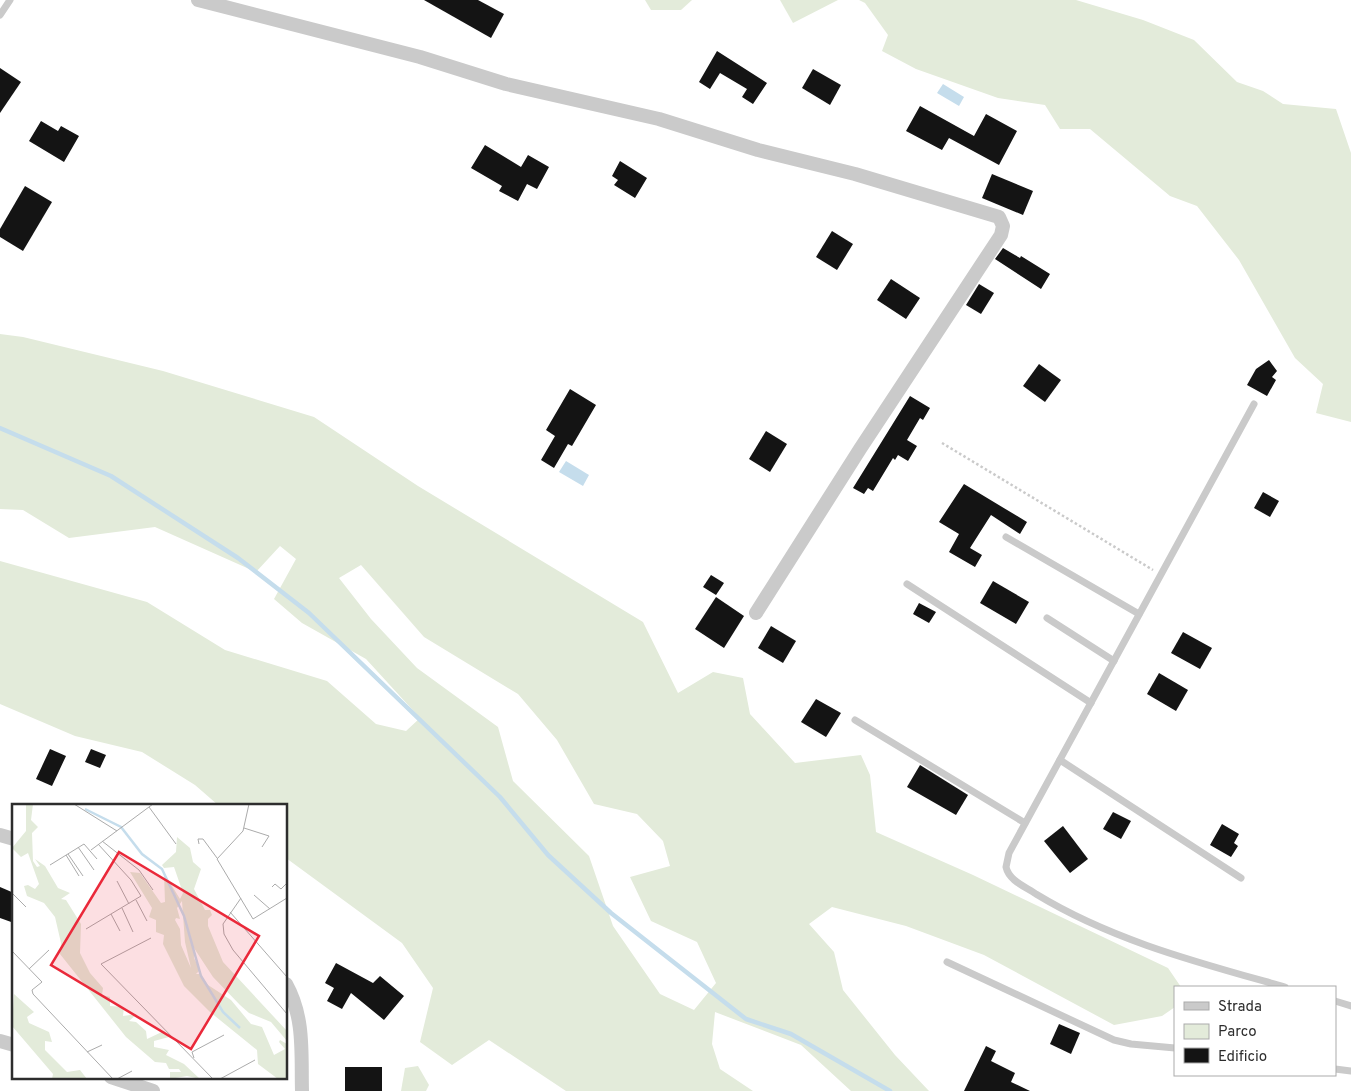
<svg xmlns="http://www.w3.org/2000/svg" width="1351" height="1091" font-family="Overpass,sans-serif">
<rect width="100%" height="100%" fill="#fff"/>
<!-- green -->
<g fill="#e3ebda" fill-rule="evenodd">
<polygon points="645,0 692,0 681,10 651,10"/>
<polygon points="780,0 838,0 793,23"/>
<polygon points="859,0 1076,0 1143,20 1194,40 1237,82 1263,91 1283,104 1336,109 1351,153 1351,422 1316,413 1323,384 1295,358 1239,260 1197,206 1170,196 1090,129 1060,129 1045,105 998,98 916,69 882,51 888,35 865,3"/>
<path d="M 0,334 L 23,337 L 163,371 L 314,417 L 418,486 L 643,622 L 678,693 L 713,672 L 743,678 L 750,714 L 795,763 L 861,755 L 870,775 L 876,832 L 973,875 L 1168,968 L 1181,987 L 1175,987 L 1175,1007 L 1162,1016 L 1114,1025 L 984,955 L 906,926 L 832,907 L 809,924 L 834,952 L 843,990 L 895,1055 L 929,1091 L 851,1091 L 801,1045 L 715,1012 L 712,1044 L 720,1069 L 753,1091 L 566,1091 L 489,1040 L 452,1065 L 420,1042 L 433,988 L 402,943 L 286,858 L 286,805 L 218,805 L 195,785 L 142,752 L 75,736 L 0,704 L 0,561 L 147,602 L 225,650 L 327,681 L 376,724 L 406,731 L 420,718 L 366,659 L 302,623 L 274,599 L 296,559 L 280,546 L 256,572 L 155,527 L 69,538 L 23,510 L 0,509 ZM 361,565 L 424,637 L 518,694 L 557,740 L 594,804 L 637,814 L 663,841 L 670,866 L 630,877 L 651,921 L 697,942 L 716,983 L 694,1010 L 660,994 L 613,926 L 589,856 L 513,781 L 498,727 L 417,668 L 371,619 L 339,578 Z"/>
<polygon points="418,1066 429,1085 426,1091 401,1091 405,1068"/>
</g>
<!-- water -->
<g fill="#c5ddec">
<polygon points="943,84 964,97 959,106 937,93"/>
<polygon points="566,461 589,475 583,486 559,472"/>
</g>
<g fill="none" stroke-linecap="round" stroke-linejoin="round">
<!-- stream -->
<polyline stroke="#c5ddec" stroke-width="4.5" points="0,428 111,476 238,558 309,613 500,797 548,855 611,913 746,1019 791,1034 890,1091"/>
</g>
<!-- building -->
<g fill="#141414">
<polygon points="424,0 478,0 504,14 491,38"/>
<polygon points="717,51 767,83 753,104 742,97 747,89 720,73 710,89 699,82"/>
<polygon points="0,68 21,82 0,113"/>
<polygon points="813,69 841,85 830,105 802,88"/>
<polygon points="920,106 974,136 986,114 1017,131 999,165 949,138 942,150 906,131"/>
<polygon points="41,121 58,131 61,126 79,136 64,162 29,141"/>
<polygon points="485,145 521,167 528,155 549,167 537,189 527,184 518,201 499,191 502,186 471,168"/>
<polygon points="620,161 647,178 635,198 614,185 618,180 612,176"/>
<polygon points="992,174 1033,191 1023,215 982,198"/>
<polygon points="25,186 52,202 23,251 0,237 0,229"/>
<polygon points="832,231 853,244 837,270 816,257"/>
<polygon points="1003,248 1020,258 1021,256 1050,274 1041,289 995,259"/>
<polygon points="891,279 920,298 906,319 877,300"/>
<polygon points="979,284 994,293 981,314 966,305"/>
<polygon points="1269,360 1277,371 1272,377 1276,380 1267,396 1247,385 1256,369"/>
<polygon points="1039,364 1061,380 1045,402 1023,386"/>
<polygon points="570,389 596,405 572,446 568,444 554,468 541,460 555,436 546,430"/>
<polygon points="910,396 930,408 923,420 920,418 907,440 917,446 908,461 898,455 895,460 893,458 873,491 868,488 864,494 853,488"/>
<polygon points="766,431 787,444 770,472 749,459"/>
<polygon points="964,484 1027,522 1020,534 991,515 970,548 982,555 975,567 949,552 959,534 939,522"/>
<polygon points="1263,492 1279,501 1270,517 1254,508"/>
<polygon points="711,575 724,583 716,595 703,587"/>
<polygon points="993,581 1029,602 1016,624 980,603"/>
<polygon points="716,597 744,616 724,648 695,629"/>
<polygon points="919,603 936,612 929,623 913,614"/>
<polygon points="771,626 796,641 783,663 758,648"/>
<polygon points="1183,632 1212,648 1200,669 1171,653"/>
<polygon points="1159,673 1188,690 1176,711 1147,694"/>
<polygon points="816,699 841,713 826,737 801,722"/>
<polygon points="50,749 66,756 52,786 36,779"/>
<polygon points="91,749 106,755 100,768 85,762"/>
<polygon points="920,765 968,795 956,815 907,787"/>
<polygon points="1113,812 1131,821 1121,839 1103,829"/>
<polygon points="1222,824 1239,834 1234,843 1238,846 1231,857 1210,845"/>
<polygon points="1063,826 1088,859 1070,873 1044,841"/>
<polygon points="0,887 14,893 14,923 0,918"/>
<polygon points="336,963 373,983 380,976 404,996 384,1020 351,993 342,1009 327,1001 334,988 325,983"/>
<polygon points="1059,1024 1080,1033 1071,1054 1050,1044"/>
<polygon points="986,1046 996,1051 991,1061 1015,1073 1011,1082 1030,1091 964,1091"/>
<rect x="345" y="1067" width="37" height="24"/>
</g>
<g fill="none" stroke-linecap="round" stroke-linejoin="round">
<!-- path -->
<polyline stroke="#cacaca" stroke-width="2.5" stroke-dasharray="2.5 2.5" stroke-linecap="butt" points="942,443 1153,570"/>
<!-- lane -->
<g stroke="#cacaca" stroke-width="7">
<polyline points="0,15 10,0"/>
<path d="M 1254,404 L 1009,853 L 1006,867 C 1009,881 1026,887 1036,894 C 1113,941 1200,963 1285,987"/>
<polyline points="1006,537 1139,614"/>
<polyline points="907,584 1091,703"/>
<polyline points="1047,618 1114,661"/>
<polyline points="855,720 1025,823"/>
<polyline points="1060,760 1241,878"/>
<polyline points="947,962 1114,1040 1131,1044 1175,1048"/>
<polyline points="1335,1001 1351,1006"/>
<polyline points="1335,1069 1351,1071"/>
</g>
<!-- street -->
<g stroke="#cacaca" stroke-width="14">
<polyline points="198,0 420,57 506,84 659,119 758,150 855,174 999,217 1003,226 1001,235 860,449 756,613"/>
<polyline points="0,835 14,839"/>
<path d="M 286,984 C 305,1018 301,1054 302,1091"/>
<polyline points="0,1041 14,1045"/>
<polyline points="111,1077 153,1091"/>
</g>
</g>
<!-- overview -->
<g transform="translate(12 804)">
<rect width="275" height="275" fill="#fff"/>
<path d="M 14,0 L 21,0 L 19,16 L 26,23 L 20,29 L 21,57 L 25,63 L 28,62 L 23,55 L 33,62 L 46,84 L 58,89 L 49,95 L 54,96 L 69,120 L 68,149 L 78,169 L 91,184 L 90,191 L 98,193 L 98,202 L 112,203 L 111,212 L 125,210 L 117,217 L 124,218 L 134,227 L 135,235 L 152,227 L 157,233 L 142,237 L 142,243 L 157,246 L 154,251 L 172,260 L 188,275 L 175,272 L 158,275 L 158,268 L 169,268 L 167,265 L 157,265 L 154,259 L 143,258 L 114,233 L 48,150 L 49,139 L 43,113 L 32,99 L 15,92 L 12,82 L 16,81 L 23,85 L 27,80 L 16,49 L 9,53 L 0,44 L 14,27 ZM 165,33 L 178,44 L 181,58 L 189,65 L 182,85 L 193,106 L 198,106 L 200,111 L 196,115 L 196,122 L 211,158 L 275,227 L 275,237 L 259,218 L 237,209 L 228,201 L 201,173 L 182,144 L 182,154 L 188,166 L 184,170 L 188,170 L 196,181 L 219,196 L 239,220 L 250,223 L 262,251 L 273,245 L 267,238 L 268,236 L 275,240 L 275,275 L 266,275 L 246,260 L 245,246 L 198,208 L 172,182 L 151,140 L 152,131 L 144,128 L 144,116 L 137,113 L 140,104 L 118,68 L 128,69 L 149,99 L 153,98 L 152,69 L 168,95 L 171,89 L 162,63 L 152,64 L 150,61 L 164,48 ZM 170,97 L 173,138 L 179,164 L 169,141 L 168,125 L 163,116 L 164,114 L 168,115 L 165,104 ZM 2,190 L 22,208 L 15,213 L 17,219 L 37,228 L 40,238 L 33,237 L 33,246 L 55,268 L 68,266 L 75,275 L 40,275 L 41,270 L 0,222 Z" fill="#e3ebda" fill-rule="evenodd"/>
<path fill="none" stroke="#c5ddec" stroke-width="2.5" d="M 73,5 L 109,23 L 130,50 L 150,65 L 172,112 L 189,172 L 211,208 L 228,224"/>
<path fill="none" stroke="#ababab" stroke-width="1" d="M 62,0 L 105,27M 237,0 L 231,27 L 205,55 L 241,115 L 275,94M 137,3 L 164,40M 232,24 L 257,32 L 250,43M 90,37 L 127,66 L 141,86M 187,40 L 186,35 L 191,35 L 205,54M 66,43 L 82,66M 79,46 L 141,0M 56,50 L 71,72M 54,51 L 67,72M 38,61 L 72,40 L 85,55M 105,77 L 117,100M 260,83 L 263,80 L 269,85 L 275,79M 0,89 L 14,103M 242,91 L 258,105M 229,94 L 211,120 L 212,130 L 221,146 L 275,210M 124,96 L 135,117M 110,104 L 121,128M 218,108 L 275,173M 99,110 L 108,127M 74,125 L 129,92 L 119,76 L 86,40M 139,134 L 89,160 L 201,275M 0,147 L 30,178 L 20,186 L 21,190 L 101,275M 17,165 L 37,146M 75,248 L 90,241M 182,254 L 180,248 L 212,231M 105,275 L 120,267M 208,275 L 243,256"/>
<path fill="#ea293a" fill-opacity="0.15" stroke="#ea293a" stroke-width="2.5" d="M 107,48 L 247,132 L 179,245 L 39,161 Z"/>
<rect width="275" height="275" fill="none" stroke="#2d2d2d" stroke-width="2.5"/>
</g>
<!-- legend -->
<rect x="1174" y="986" width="162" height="90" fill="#ffffff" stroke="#ababab"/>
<rect x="1184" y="1002" width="25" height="8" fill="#cacaca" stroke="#ababab"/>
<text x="1218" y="1011" font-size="15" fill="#2d2d2d">Strada</text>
<rect x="1184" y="1024" width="25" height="15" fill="#e3ebda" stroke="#ababab"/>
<text x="1218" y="1036" font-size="15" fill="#2d2d2d">Parco</text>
<rect x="1184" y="1048" width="25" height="15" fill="#141414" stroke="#ababab"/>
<text x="1218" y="1061" font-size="15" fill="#2d2d2d">Edificio</text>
</svg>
